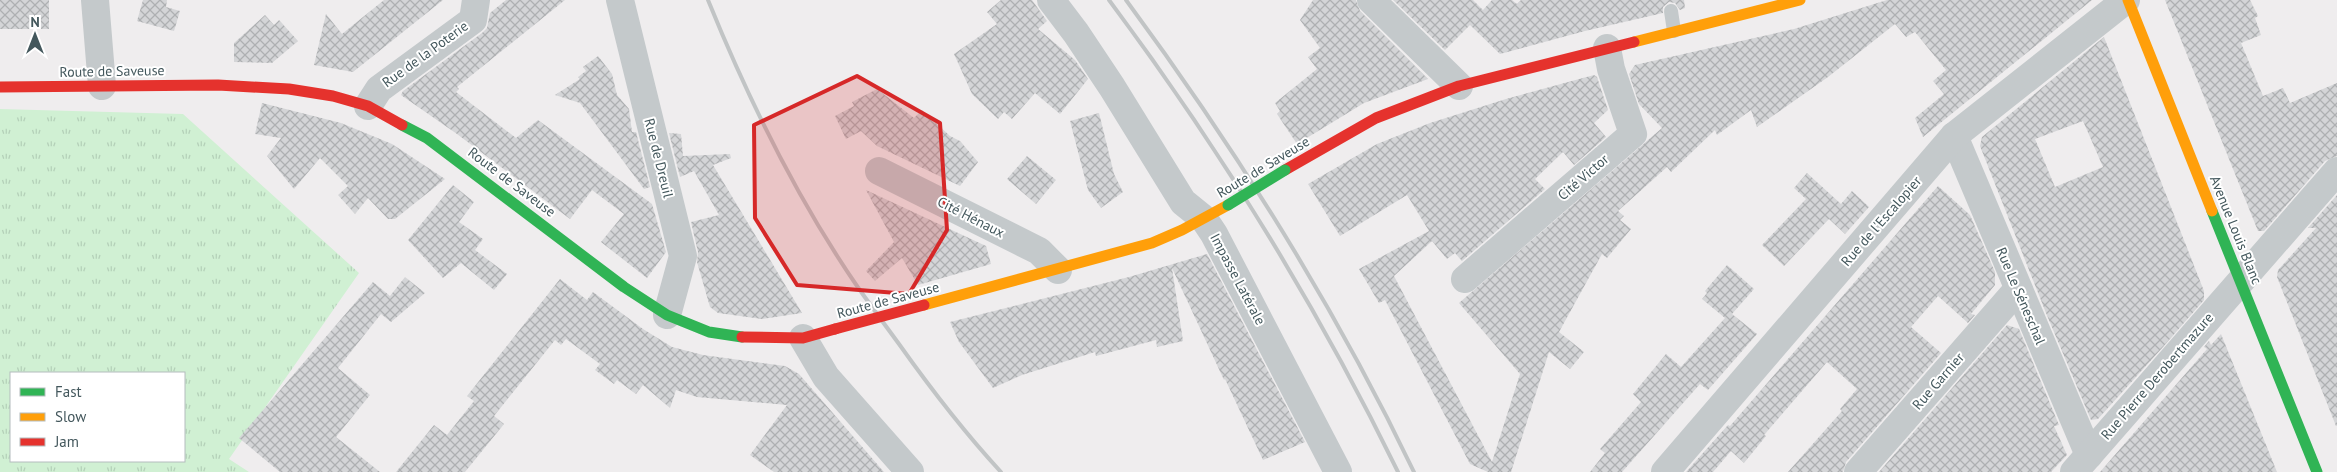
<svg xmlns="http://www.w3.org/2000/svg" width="2337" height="472" font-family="'PT Sans',sans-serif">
<defs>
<pattern id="grass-tufts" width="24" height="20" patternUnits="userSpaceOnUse" patternTransform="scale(1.25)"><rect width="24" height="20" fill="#d0f0d3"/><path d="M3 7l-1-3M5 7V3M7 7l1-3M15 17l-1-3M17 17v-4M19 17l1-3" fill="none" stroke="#b4d0b8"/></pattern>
<pattern id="building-cross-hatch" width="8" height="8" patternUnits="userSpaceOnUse" patternTransform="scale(1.25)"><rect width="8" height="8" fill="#d4d5d7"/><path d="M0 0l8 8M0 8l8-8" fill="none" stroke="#aeb0b2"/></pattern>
</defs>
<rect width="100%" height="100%" fill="#efedee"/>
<!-- grass -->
<path fill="url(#grass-tufts)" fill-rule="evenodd" d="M 0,109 L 183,114 L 359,273 L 229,459 L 249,472 L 0,472 ZM 11,373 L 184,373 L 184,461 L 11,461 Z"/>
<!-- building -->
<g fill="url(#building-cross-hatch)" fill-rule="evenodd">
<rect x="0" y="0" width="49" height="29"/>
<polygon points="143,0 167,0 166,7 180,11 174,31 137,21"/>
<polygon points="384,0 443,0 353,72 314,65 326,14 342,34"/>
<polygon points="506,0 565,0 457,87 459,89 456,92 516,138 538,120 652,204 666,252 647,278 601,242 624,214 592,190 570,219 457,134 401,95 403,91 482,33 487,28 490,13"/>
<polygon points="1001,0 1032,0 1047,21 1038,29 1075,60 1088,79 1060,114 1035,93 1012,119 1004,112 998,119 972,94 954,54 997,24 987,12"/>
<polygon points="1313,0 1356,0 1360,11 1428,79 1364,103 1297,144 1277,114 1280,111 1275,103 1317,69 1308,57 1320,48 1300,20"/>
<polygon points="1393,0 1473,0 1483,10 1492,0 1512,0 1517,4 1521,0 1684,0 1685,8 1680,10 1675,3 1669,2 1663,7 1663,13 1585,31 1500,54 1470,25 1445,50"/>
<polygon points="1887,0 2092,0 1923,137 1915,118 1944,94 1933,81 1946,70 1915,32 1906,37 1895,24 1828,77 1757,127 1751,110 1717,135 1715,130 1671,172 1667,167 1618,211 1624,216 1620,220 1631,229 1607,258 1602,254 1559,332 1584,352 1570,369 1549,352 1511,472 1488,472 1470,464 1385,300 1379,303 1359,269 1429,231 1407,195 1340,236 1308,184 1377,144 1430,123 1506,99 1594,75 1597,77 1608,110 1594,123 1606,137 1574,165 1563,152 1535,179 1545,189 1462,261 1455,253 1447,259 1432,241 1394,276 1492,462 1520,374 1459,303 1662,128 1639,104 1629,74 1635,65 1794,29"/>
<polygon points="2165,0 2250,0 2258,16 2255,18 2261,35 2241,43 2263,96 2283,88 2290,103 2337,83 2337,156 2325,161 2264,231 2258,231"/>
<polygon points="265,15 274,25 279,20 298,41 272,63 234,62 234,43"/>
<path d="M 2104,37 L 2204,291 L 2204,300 L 2163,347 L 2098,419 L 2091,420 L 2046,313 L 1980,146 L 1982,137 ZM 2083,121 L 2103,167 L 2055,187 L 2035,139 Z"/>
<polygon points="598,56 612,74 617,95 629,109 632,132 636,132 650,187 644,189 580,103 555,95 580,79 578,77 586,71 583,67"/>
<polygon points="877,89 914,118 922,110 950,136 960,141 978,162 960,186 877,146 861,131 846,139 835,116 854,106 852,102"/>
<polygon points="262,103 341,123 392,144 445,179 395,219 388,219 368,198 355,214 338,195 348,186 320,158 294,189 267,156 281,138 255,134"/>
<polygon points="1099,113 1114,174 1123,192 1101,208 1088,190 1070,121"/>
<polygon points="669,133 681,134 683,156 730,154 731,158 713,165 802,313 762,319 718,313 710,307 697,262 698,252 691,222 719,215 694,171 680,177"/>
<polygon points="1027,156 1056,180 1036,204 1007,179"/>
<polygon points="1807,173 1841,204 1852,191 1869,207 1845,234 1829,219 1784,266 1762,245 1806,199 1794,188"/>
<polygon points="453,185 474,202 459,222 483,239 475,250 507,274 494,290 461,263 443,278 408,240"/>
<polygon points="1938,186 1970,215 1995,272 1995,285 1971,314 1975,315 1968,323 1938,296 1911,327 1941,353 1846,462 1843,472 1788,472 1842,411 1840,409 1857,389 1827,362 1764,435 1766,436 1744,463 1731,451 1713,472 1686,472 1728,425 1730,426"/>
<polygon points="866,190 986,246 991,264 918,285 902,258 875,281 866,271 894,242"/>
<polygon points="2337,195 2337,425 2336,426 2277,277 2278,270 2316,228 2308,228"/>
<polygon points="1207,254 1305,442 1263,460 1225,379 1224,380 1172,268 1183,341 1157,347 1156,340 1096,356 1095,352 1022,375 993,388 959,342 950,322 1129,277"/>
<polygon points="1727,265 1754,289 1732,314 1757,334 1708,390 1700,384 1622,472 1590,472 1605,453 1600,449 1641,402 1633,394 1666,354 1681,367 1725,318 1702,299 1707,293 1705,291"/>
<polygon points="405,277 425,293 391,322 381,314 338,368 370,395 336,437 380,472 280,472 239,438 373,282 390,296"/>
<polygon points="560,279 587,300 593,292 643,329 672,347 703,355 785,366 799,374 884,472 774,472 750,455 787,405 697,397 676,390 670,408 643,385 636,394 617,380 614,384 595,370 600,364 566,339 561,345 555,340 494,416 504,424 465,472 396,472 434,425 447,435 474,401 467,396"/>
<polygon points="2007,325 2019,329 2059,425 2054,426 2067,455 2051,472 1879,472"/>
<polygon points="2221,334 2277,472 2100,472 2207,349 2204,347 2209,341 2211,345"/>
</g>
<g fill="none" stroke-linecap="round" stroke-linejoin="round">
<!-- lane -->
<polyline stroke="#c4c9cb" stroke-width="14" points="1671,11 1674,31"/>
<!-- street -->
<g stroke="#c4c9cb" stroke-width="28">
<polyline points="95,0 102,86"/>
<polyline points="620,0 683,256 667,315"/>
<polyline points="1051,0 1076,33 1112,87 1183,202 1204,219 1214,234 1338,472"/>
<polyline points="1371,0 1459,86"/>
<polyline points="368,106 379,89 473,20 476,0"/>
<polyline points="1954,136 2089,455"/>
<polyline points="879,171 1039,251 1058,270"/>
<polyline points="1465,279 1633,134 1611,69 1607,48"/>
<polyline points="803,338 826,377 910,472"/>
<polyline points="1665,472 1954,136 2126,0"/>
<polyline points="1858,472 2018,289"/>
<polyline points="2074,472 2337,171"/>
</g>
<!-- fast -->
<g stroke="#30b455" stroke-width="11">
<polyline points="402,125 427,138 624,287 667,315 709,332 742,337"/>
<polyline points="2212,211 2317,472"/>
</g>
<!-- slow -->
<g stroke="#ff9f0a" stroke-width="11">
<polyline points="2128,0 2212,211"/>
<polyline points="1634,42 1800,0"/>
<polyline points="924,305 1152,243 1182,230 1228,205"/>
</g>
<!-- jam -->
<g stroke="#e5322d" stroke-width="11">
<polyline points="0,87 218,85 289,89 333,96 368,106 402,125"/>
<polyline points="1285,170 1376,118 1459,86 1634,42"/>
<polyline points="742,337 803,338 835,329"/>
</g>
<!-- rail -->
<g stroke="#c1c4c5" stroke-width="4">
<path d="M 708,0 C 747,96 798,200 857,286 C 871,306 885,325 899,344 C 931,389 964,432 1001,472"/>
<path d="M 1109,0 C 1221,150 1316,304 1398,472"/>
<path d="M 1126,0 C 1236,149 1334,305 1414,472"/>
</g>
<!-- fast-bridge -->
<polyline stroke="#30b455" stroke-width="11" points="1228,205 1285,170"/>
<!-- jam-bridge -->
<polyline stroke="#e5322d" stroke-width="11" points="835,329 924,305"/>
</g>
<!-- marked area -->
<path fill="#d62828" fill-opacity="0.2" stroke="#d62828" stroke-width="4" stroke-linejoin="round" d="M 857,76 L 940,123 L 947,230 L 909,294 L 797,285 L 755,218 L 754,125 Z"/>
<g text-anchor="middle" stroke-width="4" stroke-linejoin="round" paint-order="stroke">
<!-- street labels -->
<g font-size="14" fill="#43575c" stroke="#fff">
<text transform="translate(425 54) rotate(-36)" y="5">Rue de la Poterie</text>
<text transform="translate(112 71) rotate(-1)" y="5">Route de Saveuse</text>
<text transform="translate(659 158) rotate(76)" y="5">Rue de Dreuil</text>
<text transform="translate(1263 167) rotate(-31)" y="5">Route de Saveuse</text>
<text transform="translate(1583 177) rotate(-41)" y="5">Cité Victor</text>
<text transform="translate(512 182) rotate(37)" y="5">Route de Saveuse</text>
<text transform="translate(971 217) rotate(27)" y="5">Cité Hénaux</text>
<text transform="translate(1881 221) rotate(-49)" y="5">Rue de l'Escalopier</text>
<text transform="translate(2236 230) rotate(68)" y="5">Avenue Louis Blanc</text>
<text transform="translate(1238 279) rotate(62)" y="5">Impasse Latérale</text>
<text transform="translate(2021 296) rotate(67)" y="5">Rue Le Séneschal</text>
<text transform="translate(888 300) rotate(-15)" y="5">Route de Saveuse</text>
<text transform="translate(2157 376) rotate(-49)" y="5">Rue Pierre Derobertmazure</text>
<text transform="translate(1938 381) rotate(-49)" y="5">Rue Garnier</text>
</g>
</g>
<!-- legend -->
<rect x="10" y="372" width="175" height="90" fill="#ffffff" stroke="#b4bcbe"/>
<rect x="20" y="388" width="25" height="8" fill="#30b455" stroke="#b4bcbe"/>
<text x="55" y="397" font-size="15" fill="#43575c">Fast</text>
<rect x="20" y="413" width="25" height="8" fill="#ff9f0a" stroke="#b4bcbe"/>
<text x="55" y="422" font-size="15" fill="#43575c">Slow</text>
<rect x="20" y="438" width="25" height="8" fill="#e5322d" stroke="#b4bcbe"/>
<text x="55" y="447" font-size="15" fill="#43575c">Jam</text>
<!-- north arrow -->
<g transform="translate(35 35)" stroke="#ffffff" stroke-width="4" paint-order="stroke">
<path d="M0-4L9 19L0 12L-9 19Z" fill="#43575c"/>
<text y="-8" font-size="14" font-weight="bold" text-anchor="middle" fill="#43575c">N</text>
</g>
</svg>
